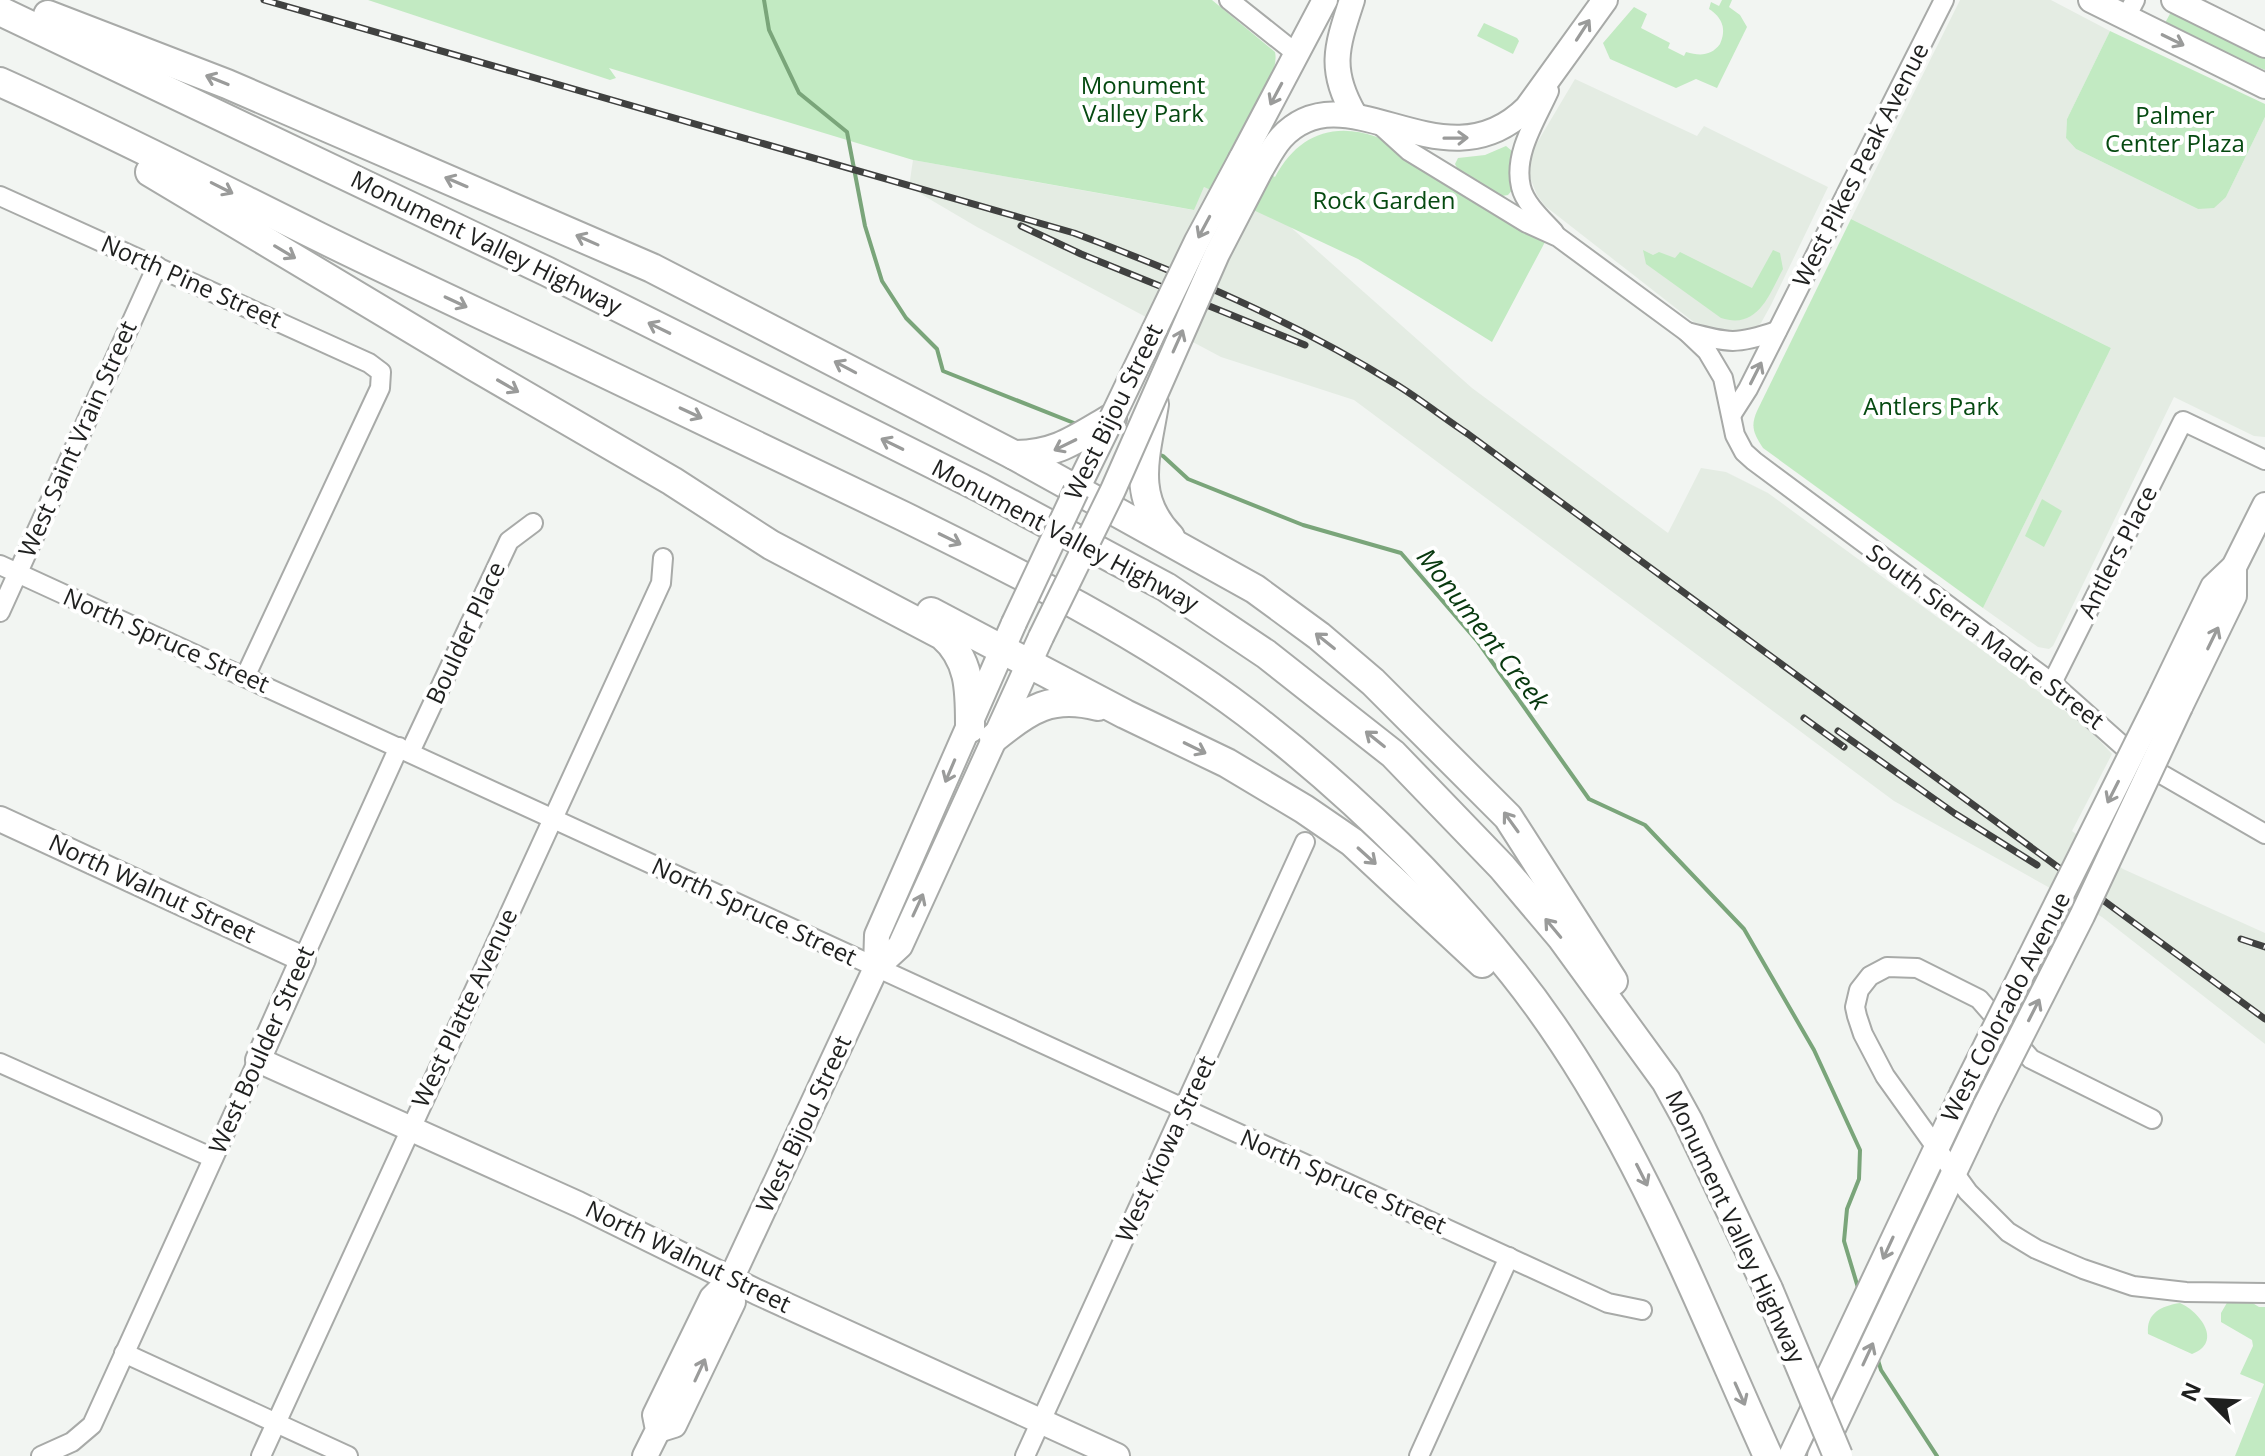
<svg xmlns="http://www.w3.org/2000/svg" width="2265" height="1456" font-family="'Open Sans',sans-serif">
<rect width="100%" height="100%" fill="#f2f5f2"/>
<!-- built -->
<g fill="#e4ece3">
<polygon points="1960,0 2051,0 2110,31 2067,119 2066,138 2076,149 2198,209 2226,197 2265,117 2265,437 2254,436 2174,397 2053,646 2049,649 2038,647 1983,608 2111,348 1851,219"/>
<polygon points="1575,79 1697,136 1704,126 1828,187 1771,305 1761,323 1750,333 1704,330 1545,206 1537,195 1529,175 1531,153"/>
<polygon points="913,160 1193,210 1204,187 1286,223 1472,388 1668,533 1701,468 1726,472 1768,493 2087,727 2112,754 2072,831 2123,869 2265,933 2265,1044 2102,917 1894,801 1354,400 1221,357 977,227 909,187"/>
</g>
<!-- green -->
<g fill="#c2eac2">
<path d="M 368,0 L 1212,0 L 1275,52 C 1281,78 1240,127 1230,152 L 1275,177 C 1297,136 1332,121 1377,137 L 1545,242 L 1492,342 L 1358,259 L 1204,187 L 1194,210 L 913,160 L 609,68 L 616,78 L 610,80 Z"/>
<path d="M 1722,0 L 1732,0 L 1729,7 L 1740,15 L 1747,27 L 1717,88 L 1696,79 L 1676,88 L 1610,59 L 1603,43 L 1634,7 L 1647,14 L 1641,28 L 1670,43 L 1668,48 L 1684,56 L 1686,52 C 1700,56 1711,56 1720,44 C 1727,29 1722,17 1709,9 L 1711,2 L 1719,6 Z"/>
<polygon points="2171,12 2265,54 2265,70 2168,29 2165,23"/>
<polygon points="1484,23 1517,38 1519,41 1513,54 1477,36"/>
<polygon points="2110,31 2265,104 2265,117 2226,197 2214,208 2198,209 2076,149 2066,138 2067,119"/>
<polygon points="1506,146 1512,151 1510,171 1513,189 1508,195 1502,196 1457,168 1455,164 1458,158 1485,155"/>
<path d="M 1851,219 L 2111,348 L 1983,608 L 1763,448 C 1754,434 1750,427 1757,411 Z"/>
<path d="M 1643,250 L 1653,255 L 1659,252 L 1675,258 L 1680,252 L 1752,288 L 1773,250 L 1780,253 L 1783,269 C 1769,295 1758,330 1721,318 L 1646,264 Z"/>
<polygon points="2042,499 2062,511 2044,547 2025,536"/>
<polygon points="2246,1299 2259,1307 2265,1307 2265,1456 2235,1456 2264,1384 2240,1374 2253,1346 2252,1340 2221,1322 2221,1313 2228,1301"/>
<path d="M 2180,1303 C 2200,1312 2223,1342 2192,1354 L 2148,1334 C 2146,1313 2161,1306 2180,1303 Z"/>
</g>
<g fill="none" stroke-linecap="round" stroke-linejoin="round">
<!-- stream -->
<g stroke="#7aa57a" stroke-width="4">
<polyline points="764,0 769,30 799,93 847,132 865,226 882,281 906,318 937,349 943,371 1079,425"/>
<polyline points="1155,453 1163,456 1188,479 1303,525 1401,553 1478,642 1589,799 1645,825 1744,929 1814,1050 1860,1150 1859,1179 1847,1209 1844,1241 1859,1291"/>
<polyline points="1877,1357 1881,1370 1937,1456"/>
</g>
<defs>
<g id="minor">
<polyline points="1229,0 1297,54"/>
<polyline points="2126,17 2135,0"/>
<path d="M 1549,91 C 1536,120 1513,154 1521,187 C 1525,204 1542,219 1554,232"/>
<polyline points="1377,122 1409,151 1527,223 1558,237 1687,332 1707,351 1723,378 1735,435 1744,452 1754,461 2052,683 2142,763 2265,834"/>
<polyline points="0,196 369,363 381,372 380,388 245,677"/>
<path d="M 1687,332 C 1729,343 1736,345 1777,331"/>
<polyline points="1732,414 1748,389 1944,0"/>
<polyline points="0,565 1608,1303 1642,1310"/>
<polyline points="0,612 157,266"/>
<polyline points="2052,683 2183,421 2265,460"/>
<polyline points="410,752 509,541 533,523"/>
<polyline points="303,959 399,747"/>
<polyline points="0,1063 213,1158"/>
<polyline points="2152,1119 2031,1059 1979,999 1917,968 1887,967 1870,976 1859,990 1855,1007 1857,1016 1863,1034 1885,1076 1968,1192 2008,1232 2036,1249 2083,1269 2133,1286 2186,1292 2265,1293"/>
<polyline points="124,1353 348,1456"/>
<polyline points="41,1456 72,1442 92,1425 258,1060"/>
<polyline points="261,1456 661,583 663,558"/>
<polyline points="1025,1456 1305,842"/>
<polyline points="1419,1456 1509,1257"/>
</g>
<g id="major">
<path d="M 1352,0 C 1337,46 1328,69 1354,114"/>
<polyline points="2091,0 2265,86"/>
<polyline points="2174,0 2265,45"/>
<polyline points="1241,159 1325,0"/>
<path d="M 1261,169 C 1267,159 1273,147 1281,138 C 1347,66 1443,191 1527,108 L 1605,0"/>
<polyline points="1076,491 1112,418"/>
<polyline points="2160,697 2213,587 2234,567 2265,505"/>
<polyline points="2180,707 2234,596 2234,567"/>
<polyline points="0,819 303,959 258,1060 578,1204 757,1292 1117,1456"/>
<polyline points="876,968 900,946 1041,637"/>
<polyline points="658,1430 674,1425 733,1302 731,1279"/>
<polyline points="645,1456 658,1430 655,1415 712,1298 731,1279 876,968 877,935 1014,623"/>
<polyline points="1791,1456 1962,1094"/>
<polyline points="1820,1456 1986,1105"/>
</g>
<g id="highway">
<polyline points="0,11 546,271 981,488 1166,587 1266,654 1393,754 1502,867 1562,938 1666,1081 1688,1121 1768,1289"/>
<polyline points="48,15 227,84 652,268 1014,455 1255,589 1319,636 1373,682 1508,817 1613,981"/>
<path d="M 0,82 C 107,130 210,183 315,235 C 398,276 483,315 567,355 C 680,408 792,462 903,516 C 1019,573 1144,635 1247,713 C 1345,788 1436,876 1513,973 C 1628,1117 1693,1290 1768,1456"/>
<path d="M 150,172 L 474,366 L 672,481 L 771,545 L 942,635 C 971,660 970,692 970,728"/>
<path d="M 1154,404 C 1146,455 1130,496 1170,537"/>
<path d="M 1014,455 C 1056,455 1076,439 1112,418"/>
<polyline points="931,612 1125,714 1227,763 1304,809 1352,842 1482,963"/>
<path d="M 994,738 C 1029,709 1052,694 1098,706"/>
</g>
</defs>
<!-- minor casing -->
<use href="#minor" stroke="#a8aaa8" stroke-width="22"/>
<!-- major casing -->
<use href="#major" stroke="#a8aaa8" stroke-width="28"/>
<!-- highway casing -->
<use href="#highway" stroke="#a8aaa8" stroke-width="32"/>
<!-- minor -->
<use href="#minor" stroke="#fff" stroke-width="18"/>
<!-- major -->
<use href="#major" stroke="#fff" stroke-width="24"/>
<!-- highway -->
<use href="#highway" stroke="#fff" stroke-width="28"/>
<defs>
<g id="rail">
<path d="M 264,0 L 1074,233 C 1186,275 1295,322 1397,385 C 1421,400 1444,418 1468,434 L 2265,1019"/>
<polyline points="1021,226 1081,254 1305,345"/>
<polyline points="1804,718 1844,747"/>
<polyline points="1838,731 1954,813 2037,865"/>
<polyline points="2241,939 2265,947"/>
</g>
</defs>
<!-- rail casing -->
<use href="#rail" stroke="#404140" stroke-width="7"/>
<!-- rail -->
<use href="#rail" stroke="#fff" stroke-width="4" stroke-dasharray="12" stroke-linecap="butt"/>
<defs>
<g id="major-bridge">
<polyline points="1112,418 1197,241 1241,159"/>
<polyline points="1014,623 1076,491"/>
<polyline points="1041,637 1113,490 1217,254 1261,169"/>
<polyline points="1962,1094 2160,697"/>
<polyline points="1986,1105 2082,916 2180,707"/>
</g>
<polyline id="highway-bridge" points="1768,1289 1838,1456"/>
</defs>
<!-- major-bridge casing -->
<use href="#major-bridge" stroke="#a8aaa8" stroke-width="28" stroke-linecap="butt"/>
<!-- highway-bridge casing -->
<use href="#highway-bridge" stroke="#a8aaa8" stroke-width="32" stroke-linecap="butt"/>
<!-- major-bridge -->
<use href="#major-bridge" stroke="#fff" stroke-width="24"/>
<!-- highway-bridge -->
<use href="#highway-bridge" stroke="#fff" stroke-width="28"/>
</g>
<!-- one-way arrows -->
<defs><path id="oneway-shaft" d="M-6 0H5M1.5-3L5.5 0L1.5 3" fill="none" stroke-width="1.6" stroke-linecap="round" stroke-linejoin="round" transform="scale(2)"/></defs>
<g stroke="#9a9b9a">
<use href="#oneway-shaft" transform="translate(1583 30) rotate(-57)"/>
<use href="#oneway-shaft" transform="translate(2173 40) rotate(26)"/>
<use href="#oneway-shaft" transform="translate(217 80) rotate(-158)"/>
<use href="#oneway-shaft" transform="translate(1276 94) rotate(118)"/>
<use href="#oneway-shaft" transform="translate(1456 138) rotate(-1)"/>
<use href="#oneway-shaft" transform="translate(456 182) rotate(-157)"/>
<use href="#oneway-shaft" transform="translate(222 188) rotate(27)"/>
<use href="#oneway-shaft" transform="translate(1204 227) rotate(118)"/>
<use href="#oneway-shaft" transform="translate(587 240) rotate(-156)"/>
<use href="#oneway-shaft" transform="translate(285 252) rotate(31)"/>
<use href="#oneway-shaft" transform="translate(456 302) rotate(25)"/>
<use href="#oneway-shaft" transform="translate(659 328) rotate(-154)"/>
<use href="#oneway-shaft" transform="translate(1178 341) rotate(-66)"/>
<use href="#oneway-shaft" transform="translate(845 367) rotate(-152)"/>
<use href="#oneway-shaft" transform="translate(1756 373) rotate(-63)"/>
<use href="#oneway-shaft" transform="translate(508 386) rotate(30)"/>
<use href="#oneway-shaft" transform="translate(691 413) rotate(25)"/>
<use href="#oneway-shaft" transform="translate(892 444) rotate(-154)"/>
<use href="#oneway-shaft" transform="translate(1065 445) rotate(154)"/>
<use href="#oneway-shaft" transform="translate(950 539) rotate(26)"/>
<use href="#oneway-shaft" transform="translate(2213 638) rotate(-64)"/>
<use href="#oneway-shaft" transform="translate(1325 641) rotate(-141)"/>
<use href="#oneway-shaft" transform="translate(1375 739) rotate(-141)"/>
<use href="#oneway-shaft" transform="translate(1195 748) rotate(26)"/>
<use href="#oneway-shaft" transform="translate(950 771) rotate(113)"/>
<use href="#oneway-shaft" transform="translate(2113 792) rotate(117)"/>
<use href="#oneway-shaft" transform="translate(1511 822) rotate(-126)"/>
<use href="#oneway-shaft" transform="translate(1367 856) rotate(42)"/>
<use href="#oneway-shaft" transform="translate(918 905) rotate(-65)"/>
<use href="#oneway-shaft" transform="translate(1553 928) rotate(-130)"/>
<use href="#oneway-shaft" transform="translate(2034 1010) rotate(-63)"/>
<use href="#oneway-shaft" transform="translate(1642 1175) rotate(63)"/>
<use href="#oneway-shaft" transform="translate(1888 1248) rotate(115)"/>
<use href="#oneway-shaft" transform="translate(1868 1354) rotate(-65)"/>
<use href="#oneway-shaft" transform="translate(700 1370) rotate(-65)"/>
<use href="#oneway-shaft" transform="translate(1740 1394) rotate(66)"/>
</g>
<g text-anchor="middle" stroke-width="8" stroke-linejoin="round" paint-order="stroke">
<!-- park labels -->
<g font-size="24" fill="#064a11" stroke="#fff">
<text x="1143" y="94">Monument<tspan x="1143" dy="28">Valley Park</tspan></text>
<text x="2175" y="124">Palmer<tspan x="2175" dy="28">Center Plaza</tspan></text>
<text x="1384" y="209">Rock Garden</text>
<text x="1931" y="415">Antlers Park</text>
</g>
<!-- street labels -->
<g font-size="24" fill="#1f201f" stroke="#fff">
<text transform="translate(1861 165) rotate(-63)" y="8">West Pikes Peak Avenue</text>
<text transform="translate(486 243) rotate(26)" y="8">Monument Valley Highway</text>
<text transform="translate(191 282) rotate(24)" y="8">North Pine Street</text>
<text transform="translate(1114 412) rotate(-64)" y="8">West Bijou Street</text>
<text transform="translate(78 439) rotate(-66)" y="8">West Saint Vrain Street</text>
<text transform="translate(1065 536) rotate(28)" y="8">Monument Valley Highway</text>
<text transform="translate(2118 552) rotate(-63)" y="8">Antlers Place</text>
<text transform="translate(466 633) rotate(-65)" y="8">Boulder Place</text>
<text transform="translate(1985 637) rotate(37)" y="8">South Sierra Madre Street</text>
<text transform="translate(166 641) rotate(24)" y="8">North Spruce Street</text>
<text transform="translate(152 889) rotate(25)" y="8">North Walnut Street</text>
<text transform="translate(754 912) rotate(25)" y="8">North Spruce Street</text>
<text transform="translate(2006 1007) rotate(-63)" y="8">West Colorado Avenue</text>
<text transform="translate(465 1008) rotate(-65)" y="8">West Platte Avenue</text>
<text transform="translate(262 1050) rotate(-66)" y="8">West Boulder Street</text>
<text transform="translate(804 1124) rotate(-65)" y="8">West Bijou Street</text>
<text transform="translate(1166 1149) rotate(-65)" y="8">West Kiowa Street</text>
<text transform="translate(1343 1182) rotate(24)" y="8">North Spruce Street</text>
<text transform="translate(1735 1227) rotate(65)" y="8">Monument Valley Highway</text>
<text transform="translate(688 1257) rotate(26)" y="8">North Walnut Street</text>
</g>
<!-- water labels -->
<g font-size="26" font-style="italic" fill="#07380e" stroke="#fff">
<text transform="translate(1483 629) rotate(52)" y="9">Monument Creek</text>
</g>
</g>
<!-- north arrow -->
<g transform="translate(2209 1400) rotate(294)" stroke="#ffffff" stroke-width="6" paint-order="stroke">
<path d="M0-6L14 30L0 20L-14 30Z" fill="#1f201f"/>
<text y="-12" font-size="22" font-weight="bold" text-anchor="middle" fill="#1f201f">N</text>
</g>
</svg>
